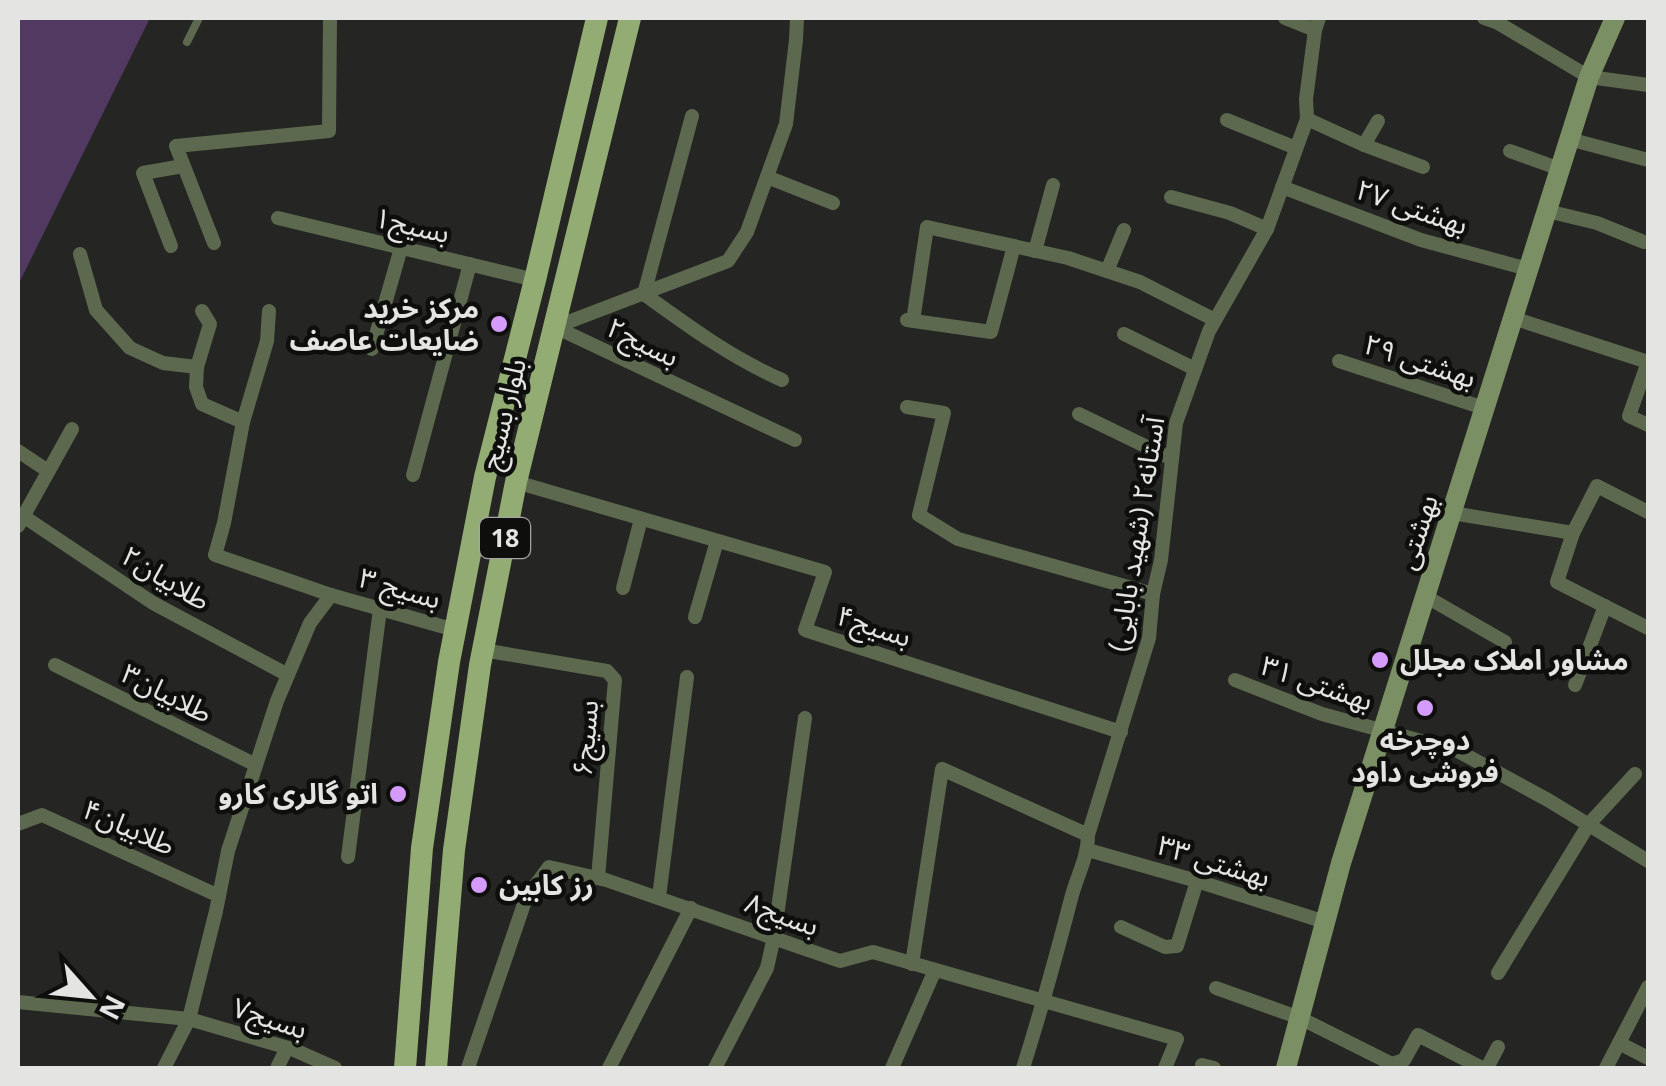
<svg xmlns="http://www.w3.org/2000/svg" width="1666" height="1086" font-family="'Open Sans','Noto Sans Arabic',sans-serif">
<rect width="100%" height="100%" fill="#252623"/>
<!-- green -->
<polygon fill="#523962" points="18,18 150,18 20,281 18,281"/>
<g fill="none" stroke-linecap="round" stroke-linejoin="round">
<!-- service -->
<polyline stroke="#5c694e" stroke-width="8" points="187,42 199,18"/>
<!-- minor -->
<g stroke="#5c694e" stroke-width="14">
<polyline points="1285,18 1315,30"/>
<polyline points="1484,18 1498,23 1589,77 1648,85"/>
<polyline points="1307,119 1364,145 1423,167"/>
<polyline points="1227,120 1296,148"/>
<polyline points="1569,139 1648,160"/>
<polyline points="1364,145 1378,121"/>
<polyline points="1510,151 1560,169"/>
<polyline points="767,177 833,203"/>
<polyline points="1282,187 1421,240 1528,269"/>
<polyline points="1171,197 1230,213 1267,229"/>
<polyline points="1547,211 1597,223 1644,242"/>
<polyline points="278,218 535,280"/>
<polyline points="214,243 176,146 329,131 330,18"/>
<polyline points="171,246 143,173 183,166"/>
<polyline points="1035,251 1053,185"/>
<polyline points="80,254 96,310 130,348 163,363 197,367 196,387 202,404 243,422 224,523 215,555 331,595 455,630"/>
<polyline points="1107,271 1124,230"/>
<polyline points="644,294 692,116"/>
<path d="M 644,294 C 688,326 732,358 782,380"/>
<polyline points="1513,318 1648,362 1629,416 1648,425"/>
<polyline points="907,320 991,332 1014,246"/>
<polyline points="913,321 927,227 1068,258 1140,282 1215,320"/>
<polyline points="1124,334 1195,369"/>
<polyline points="372,349 401,248"/>
<polyline points="1339,361 1484,408"/>
<polyline points="197,367 210,324 202,311"/>
<polyline points="907,407 944,413 919,515 958,539 1153,594"/>
<polyline points="1079,414 1172,459"/>
<polyline points="243,422 267,341 269,311"/>
<polyline points="795,440 555,327 728,261 747,232 786,124 796,40 797,18"/>
<polyline points="18,451 48,471"/>
<polyline points="413,475 470,264"/>
<polyline points="516,482 825,572 805,630 1121,732"/>
<polyline points="1648,512 1597,486 1573,533 1557,582 1648,628"/>
<polyline points="1452,513 1573,533"/>
<polyline points="23,516 153,603 288,675"/>
<polyline points="18,526 72,429"/>
<polyline points="623,588 641,519"/>
<polyline points="1425,596 1505,642"/>
<polyline points="695,617 717,541"/>
<polyline points="483,650 607,671 615,680 598,878"/>
<polyline points="55,665 256,765"/>
<polyline points="1235,680 1322,714 1458,751 1548,800 1648,861"/>
<polyline points="1575,685 1605,606"/>
<polyline points="18,824 42,815 219,896"/>
<polyline points="1088,850 1197,881 1325,922"/>
<polyline points="348,857 380,609"/>
<polyline points="659,897 687,677"/>
<polyline points="1121,927 1165,947 1177,946 1197,881"/>
<polyline points="912,964 942,769 1088,835"/>
<polyline points="1498,973 1589,824 1635,774"/>
<polyline points="1216,988 1300,1018 1392,1064 1393,1068"/>
<polyline points="18,1002 189,1019 292,1049 335,1068"/>
<polyline points="1619,1043 1648,1058"/>
<polyline points="1392,1064 1404,1060 1418,1035 1482,1068"/>
<polyline points="1202,1065 1214,1068"/>
<polyline points="164,1068 189,1019 216,911 228,851 277,701 310,623 331,595"/>
<polyline points="277,1068 287,1048"/>
<polyline points="468,1068 526,898 549,867 606,880 840,961 873,952 1177,1039 1165,1068"/>
<polyline points="609,1068 691,908"/>
<polyline points="715,1068 767,968 774,937 805,718"/>
<polyline points="892,1068 935,970"/>
<path d="M 1023,1068 C 1041,1011 1057,953 1072,895 C 1078,874 1088,856 1088,835 L 1149,638 L 1153,594 L 1161,560 L 1176,423 L 1209,331 L 1267,229 L 1307,119 L 1306,99 L 1315,30 L 1319,18"/>
<polyline points="1487,1068 1498,1047"/>
<polyline points="1606,1068 1648,987"/>
</g>
<!-- secondary -->
<polyline stroke="#7a8f63" stroke-width="20" points="1286,1068 1341,863 1589,77 1615,18"/>
<!-- primary -->
<g stroke="#92ac73" stroke-width="22">
<polyline points="405,1068 422,848 449,662 485,477 535,280 597,18"/>
<polyline points="436,1068 454,850 480,665 516,482 630,18"/>
</g>
</g>
<!-- markers -->
<g fill="#d59bfb" stroke="#0e0f0d" stroke-width="4">
<circle cx="499" cy="324" r="10"/>
<circle cx="1380" cy="660" r="10"/>
<circle cx="1425" cy="708" r="10"/>
<circle cx="398" cy="794" r="10"/>
<circle cx="479" cy="885" r="10"/>
</g>
<g text-anchor="middle" stroke-width="9" stroke-linejoin="round" paint-order="stroke">
<!-- shield labels -->
<rect fill="#0e0f0d" stroke="#a4a5a3" stroke-width="2.5" x="480" y="518" width="50" height="40" rx="8"/>
<g font-size="25" font-weight="bold" fill="#e4e5e3">
<text x="505" y="547">18</text>
</g>
<!-- street labels -->
<g font-size="28" fill="#e4e5e3" stroke="#0e0f0d">
<text transform="translate(1412 207) rotate(19)" y="10">بهشتی ۲۷</text>
<text transform="translate(412 225) rotate(13)" y="10">بسیج۱</text>
<text transform="translate(643 342) rotate(26)" y="10">بسیج۲</text>
<text transform="translate(1420 361) rotate(18)" y="10">بهشتی ۲۹</text>
<text transform="translate(503 414) rotate(-76)" y="10">بلوار بسیج</text>
<text transform="translate(1417 532) rotate(-72)" y="10">بهشتی</text>
<text transform="translate(1136 534) rotate(-81)" y="10">آستانه۲ (شهید بابایی)</text>
<text transform="translate(166 578) rotate(31)" y="10">طلابیان۲</text>
<text transform="translate(400 588) rotate(16)" y="10">بسیج ۳</text>
<text transform="translate(874 626) rotate(18)" y="10">بسیج۴</text>
<text transform="translate(1317 683) rotate(19)" y="10">بهشتی ۳۱</text>
<text transform="translate(167 693) rotate(27)" y="10">طلابیان۳</text>
<text transform="translate(585 738) rotate(-85)" y="10">بسیج۶</text>
<text transform="translate(129 827) rotate(24)" y="10">طلابیان۴</text>
<text transform="translate(1214 861) rotate(17)" y="10">بهشتی ۳۳</text>
<text transform="translate(782 914) rotate(20)" y="10">بسیج۸</text>
<text transform="translate(270 1018) rotate(18)" y="10">بسیج۷</text>
</g>
<!-- poi labels -->
<g font-size="28" font-weight="bold" fill="#e4e5e3" stroke="#0e0f0d" text-anchor="end">
<text x="479" y="318">مرکز خرید<tspan x="479" dy="32">ضایعات عاصف</tspan></text>
<text x="1400" y="670" text-anchor="start">مشاور املاک مجلل</text>
<text x="1425" y="750" text-anchor="middle">دوچرخه<tspan x="1425" dy="32">فروشی داود</tspan></text>
<text x="378" y="804">اتو گالری کارو</text>
<text x="499" y="895" text-anchor="start">رز کابین</text>
</g>
</g>
<!-- border -->
<rect width="1666" height="1086" fill="none" stroke="#e4e5e3" stroke-width="40"/>
<!-- north arrow -->
<g transform="translate(90 996) rotate(117)" stroke="#0e0f0d" stroke-width="8" paint-order="stroke">
<path d="M0-8L18 38L0 25L-18 38Z" fill="#e4e5e3"/>
<text y="-15" font-size="28" font-weight="bold" text-anchor="middle" fill="#e4e5e3">N</text>
</g>
</svg>
